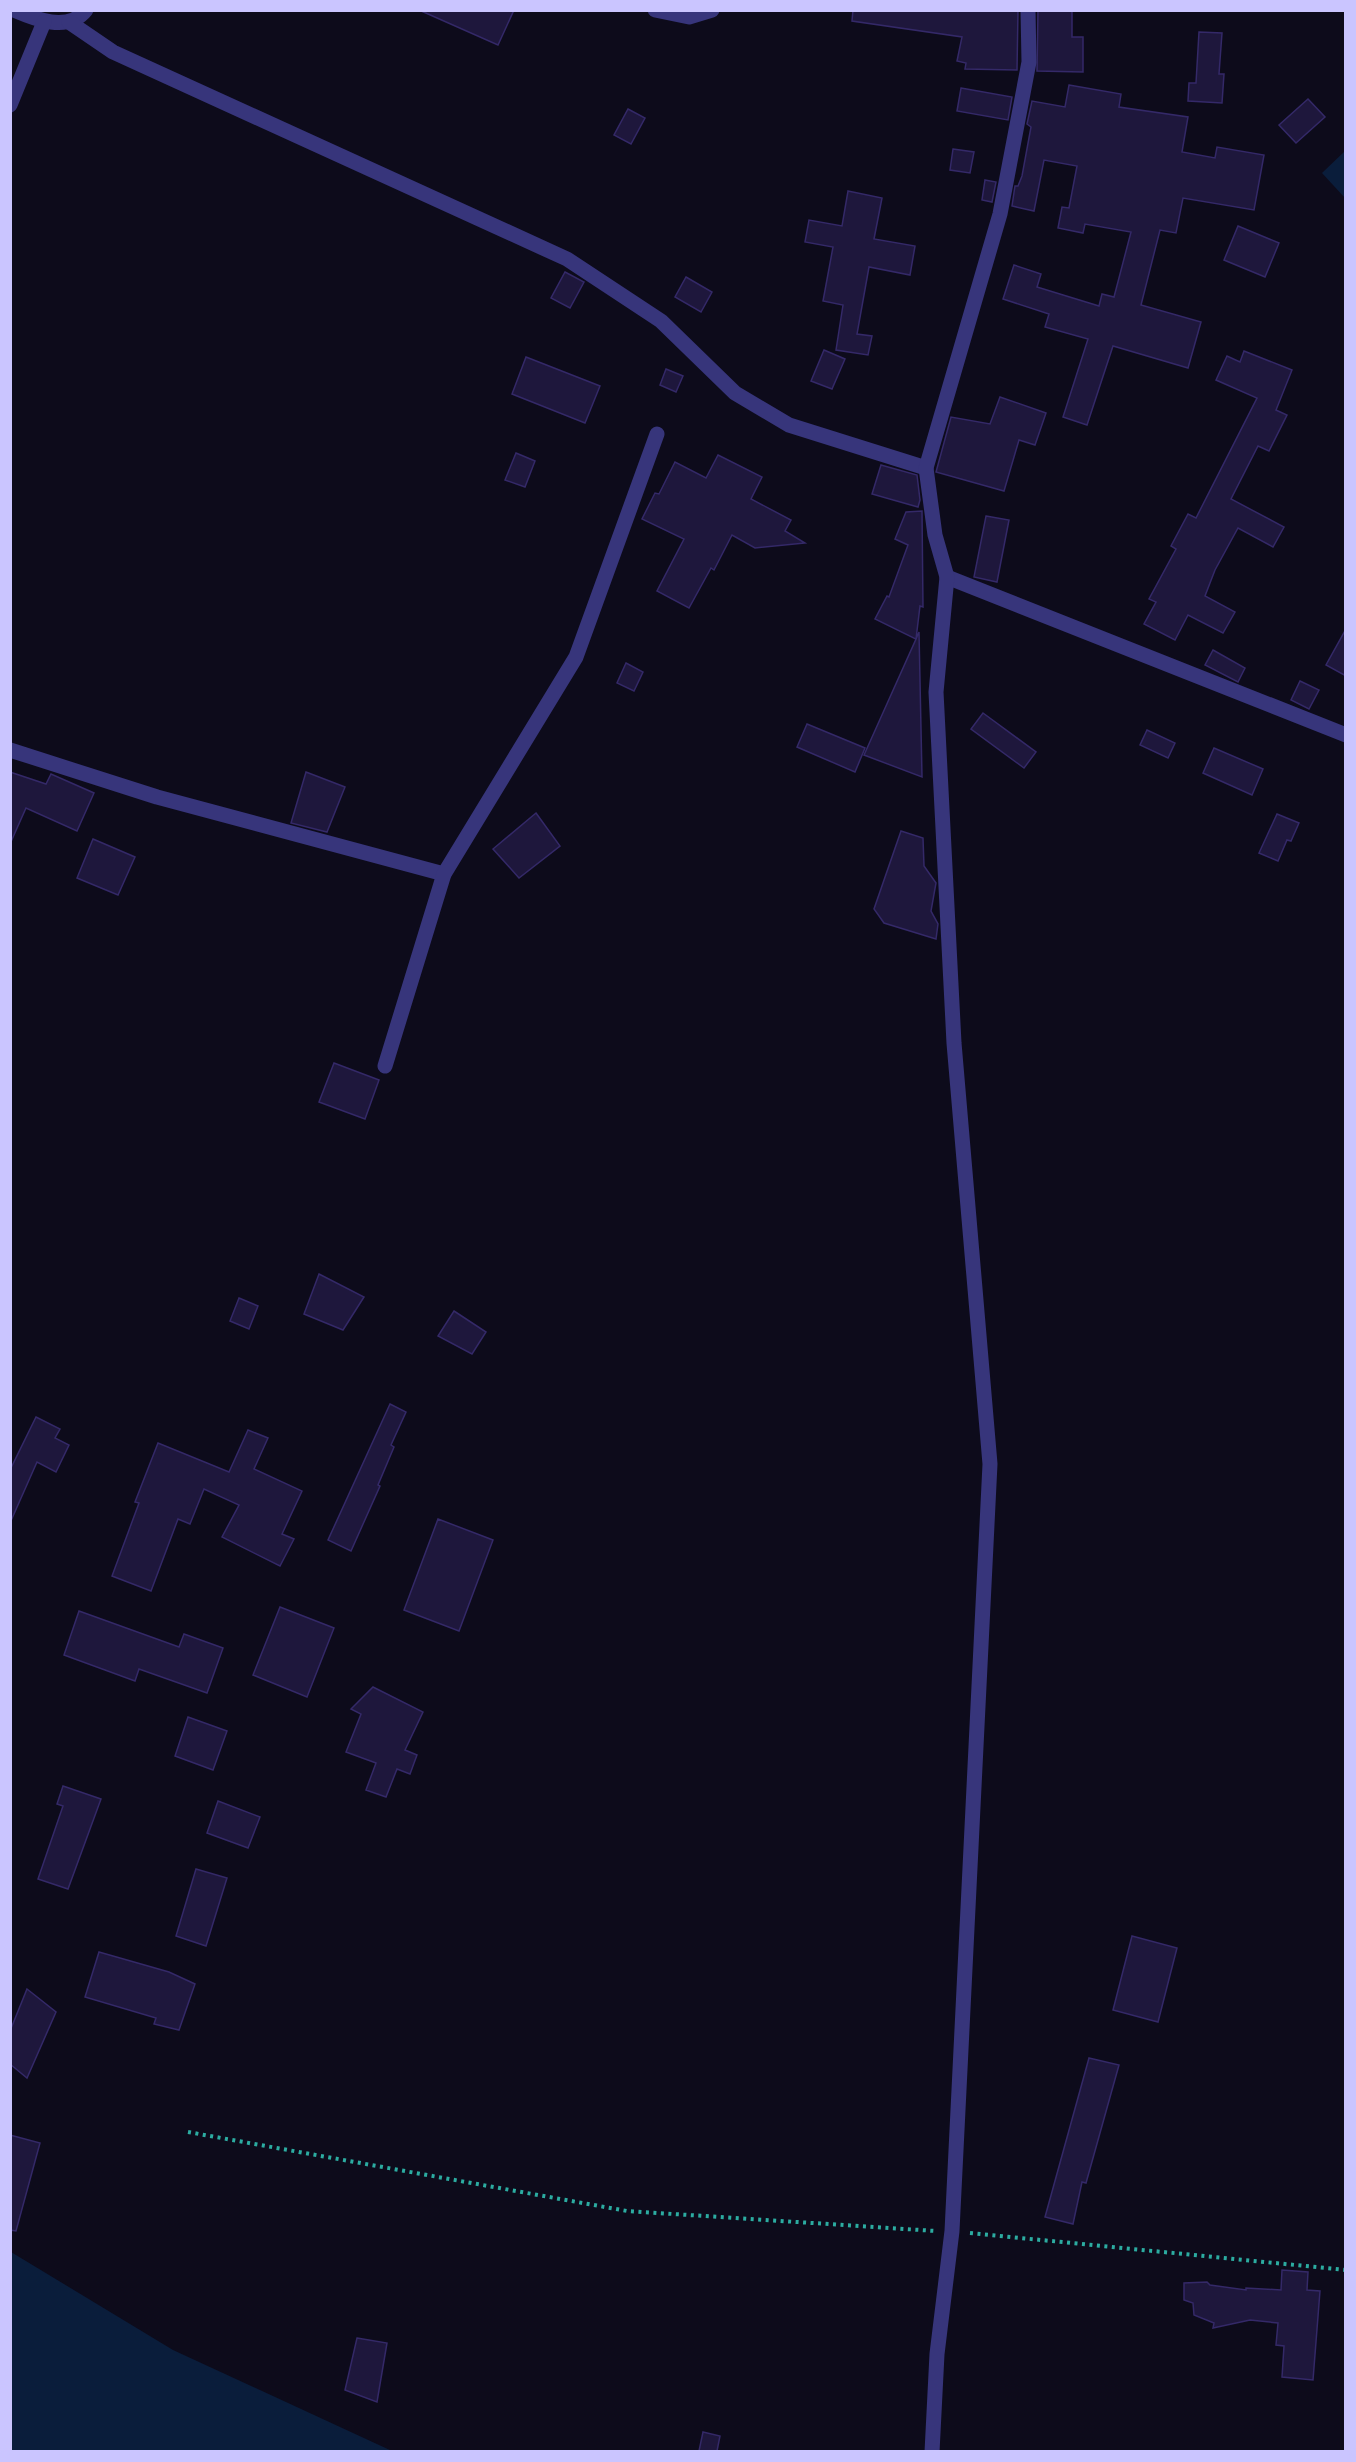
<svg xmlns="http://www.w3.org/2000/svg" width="1356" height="2462" font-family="Inter,sans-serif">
<rect width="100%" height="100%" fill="#0d0b1b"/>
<!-- water -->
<g fill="#0a1d3b">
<polygon points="1345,151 1345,198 1322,173"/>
<polygon points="11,2252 173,2350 392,2451 11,2451"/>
</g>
<!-- building -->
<g fill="#1e173c" stroke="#342968" stroke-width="1.5">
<polygon points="419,10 514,10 498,45"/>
<polygon points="853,10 1018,10 1017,70 965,69 966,63 957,61 962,37 852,21"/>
<polygon points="1038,10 1072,10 1072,37 1083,37 1083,72 1037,71"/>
<polygon points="1199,32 1222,33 1219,74 1224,74 1222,103 1188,101 1189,83 1196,83"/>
<polygon points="1069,85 1121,94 1119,107 1188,117 1182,152 1215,158 1217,147 1264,155 1254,210 1183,198 1176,233 1160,230 1141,305 1201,322 1188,368 1113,346 1087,425 1063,417 1088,339 1045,327 1049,314 1003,299 1014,265 1041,274 1037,287 1099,306 1102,294 1114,297 1131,232 1085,224 1083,233 1058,228 1062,207 1069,208 1077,166 1044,160 1034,211 1012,206 1015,186 1018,186 1022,176 1031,127 1027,124 1032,101 1065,107"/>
<polygon points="961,88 1012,97 1008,120 957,111"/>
<polygon points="1308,99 1325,117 1296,143 1279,125"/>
<polygon points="628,109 645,118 631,144 614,135"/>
<polygon points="953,149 974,152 970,173 950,170"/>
<polygon points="985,180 996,182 992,202 982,200"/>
<polygon points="848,191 882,198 874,239 915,246 910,275 869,267 857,334 872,336 868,355 836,350 843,305 823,301 833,247 805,242 809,220 842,226"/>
<polygon points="1238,226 1279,243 1265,277 1224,260"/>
<polygon points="565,272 584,282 570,308 551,298"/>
<polygon points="686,277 712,292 701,312 675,297"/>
<polygon points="824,350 845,359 832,389 811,381"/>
<polygon points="1244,351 1292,370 1276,410 1287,415 1269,451 1258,446 1231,499 1284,527 1273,547 1238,528 1215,570 1205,596 1235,612 1223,633 1188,615 1175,640 1144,624 1156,602 1149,599 1176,549 1171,546 1188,514 1196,518 1257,398 1216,380 1227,356 1240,362"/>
<polygon points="526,357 600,386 585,423 512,394"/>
<polygon points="666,369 683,376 676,392 660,385"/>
<polygon points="1000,397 1046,413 1035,445 1019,440 1004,491 936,472 951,417 990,424"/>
<polygon points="516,453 535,461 525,487 505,480"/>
<polygon points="718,455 762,477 751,499 791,520 785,531 805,543 755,548 732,535 714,570 711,568 689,608 657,591 684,539 642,519 655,493 659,494 675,462 706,478"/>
<polygon points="881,465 917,475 920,500 918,507 872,494"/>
<polygon points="922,511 923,607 920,606 916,639 919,632 922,777 864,755 916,639 875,619 887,596 889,597 908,545 895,539 906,512"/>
<polygon points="986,516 1009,520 997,582 974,577"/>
<polygon points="1346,629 1346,676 1326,665"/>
<polygon points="1213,650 1245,668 1238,682 1205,665"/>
<polygon points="626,663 643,672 634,691 617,683"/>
<polygon points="1300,681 1319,690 1309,709 1291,700"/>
<polygon points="983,713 1036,752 1024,768 971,729"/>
<polygon points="807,724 865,748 855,772 797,747"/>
<polygon points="1147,730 1175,743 1168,758 1140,745"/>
<polygon points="1214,748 1263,769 1252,795 1203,773"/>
<polygon points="10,772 46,784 51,774 94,793 77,831 26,808 10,844"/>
<polygon points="306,772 345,787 327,832 291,823"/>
<polygon points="536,813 560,846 519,878 493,849"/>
<polygon points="1277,814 1299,823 1291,841 1287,840 1278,861 1259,853"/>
<polygon points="901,831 923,838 924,866 936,883 931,911 938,924 936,939 884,923 874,909"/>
<polygon points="93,839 135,857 118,895 77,878"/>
<polygon points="334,1063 379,1080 365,1119 319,1102"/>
<polygon points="319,1274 364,1297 343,1330 304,1314"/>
<polygon points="239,1298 258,1306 249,1329 230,1321"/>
<polygon points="454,1311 486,1332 472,1354 438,1336"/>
<polygon points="390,1404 406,1412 391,1445 394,1447 378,1485 380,1486 351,1551 328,1540"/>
<polygon points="36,1417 60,1429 55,1438 69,1445 56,1472 37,1462 10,1523 10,1470"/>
<polygon points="248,1430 268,1438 254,1469 302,1491 282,1534 294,1539 280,1566 222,1537 239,1505 204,1489 190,1524 178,1519 151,1591 112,1576 139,1503 135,1502 158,1443 229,1472"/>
<polygon points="438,1519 493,1540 459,1631 404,1610"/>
<polygon points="280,1607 334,1628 307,1697 253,1675"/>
<polygon points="79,1611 179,1647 184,1634 223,1648 207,1693 139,1669 135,1681 64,1655"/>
<polygon points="373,1687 423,1712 405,1750 417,1755 410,1774 397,1769 386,1797 366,1790 376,1763 346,1752 361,1714 351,1709"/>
<polygon points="188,1717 227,1731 213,1770 175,1756"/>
<polygon points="63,1786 101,1799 68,1889 38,1879 63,1806 57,1804"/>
<polygon points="218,1801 260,1817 248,1848 207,1833"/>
<polygon points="196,1869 227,1878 206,1946 176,1936"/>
<polygon points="1132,1936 1177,1948 1158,2022 1113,2010"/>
<polygon points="99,1952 169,1972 195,1984 179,2030 154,2024 156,2018 85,1997"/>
<polygon points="27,1989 56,2012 27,2078 10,2064 10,2031"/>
<polygon points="1089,2058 1119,2065 1086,2183 1082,2182 1073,2224 1045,2217"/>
<polygon points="10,2135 40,2143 16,2231 10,2230"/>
<polygon points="1282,2270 1308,2272 1307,2290 1320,2291 1313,2380 1282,2377 1284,2346 1276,2345 1278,2323 1250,2320 1213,2328 1214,2323 1194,2315 1193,2303 1184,2300 1184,2283 1207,2282 1210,2285 1246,2290 1246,2288 1281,2290"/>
<polygon points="357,2338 387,2343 377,2402 345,2390"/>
<polygon points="703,2432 720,2436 717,2451 699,2451"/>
</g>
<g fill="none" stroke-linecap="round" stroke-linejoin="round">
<!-- path -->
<g stroke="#2caca1" stroke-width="4" stroke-dasharray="3 4.5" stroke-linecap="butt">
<polyline points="188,2132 627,2211 936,2231"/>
<polyline points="970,2233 1346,2270"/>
</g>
<!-- minor -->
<g stroke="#37357b" stroke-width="15">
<path d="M 14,10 C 35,19 68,33 86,10"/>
<polyline points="655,10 689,17 712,10"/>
<polyline points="69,22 113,52 567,259 661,321 735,393 789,425 926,468"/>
<polyline points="10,105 44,22"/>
<polyline points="947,577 1346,735"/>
<polyline points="10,750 157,797 444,874"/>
<polyline points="385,1066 444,874 576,657 657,434"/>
<polyline points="932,2452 937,2354 952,2231 990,1464 954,1043 936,692 947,577 935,535 926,468 1000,214 1029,62 1028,10"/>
</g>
</g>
<!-- border -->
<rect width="1356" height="2462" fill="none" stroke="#cac5ff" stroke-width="24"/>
</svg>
